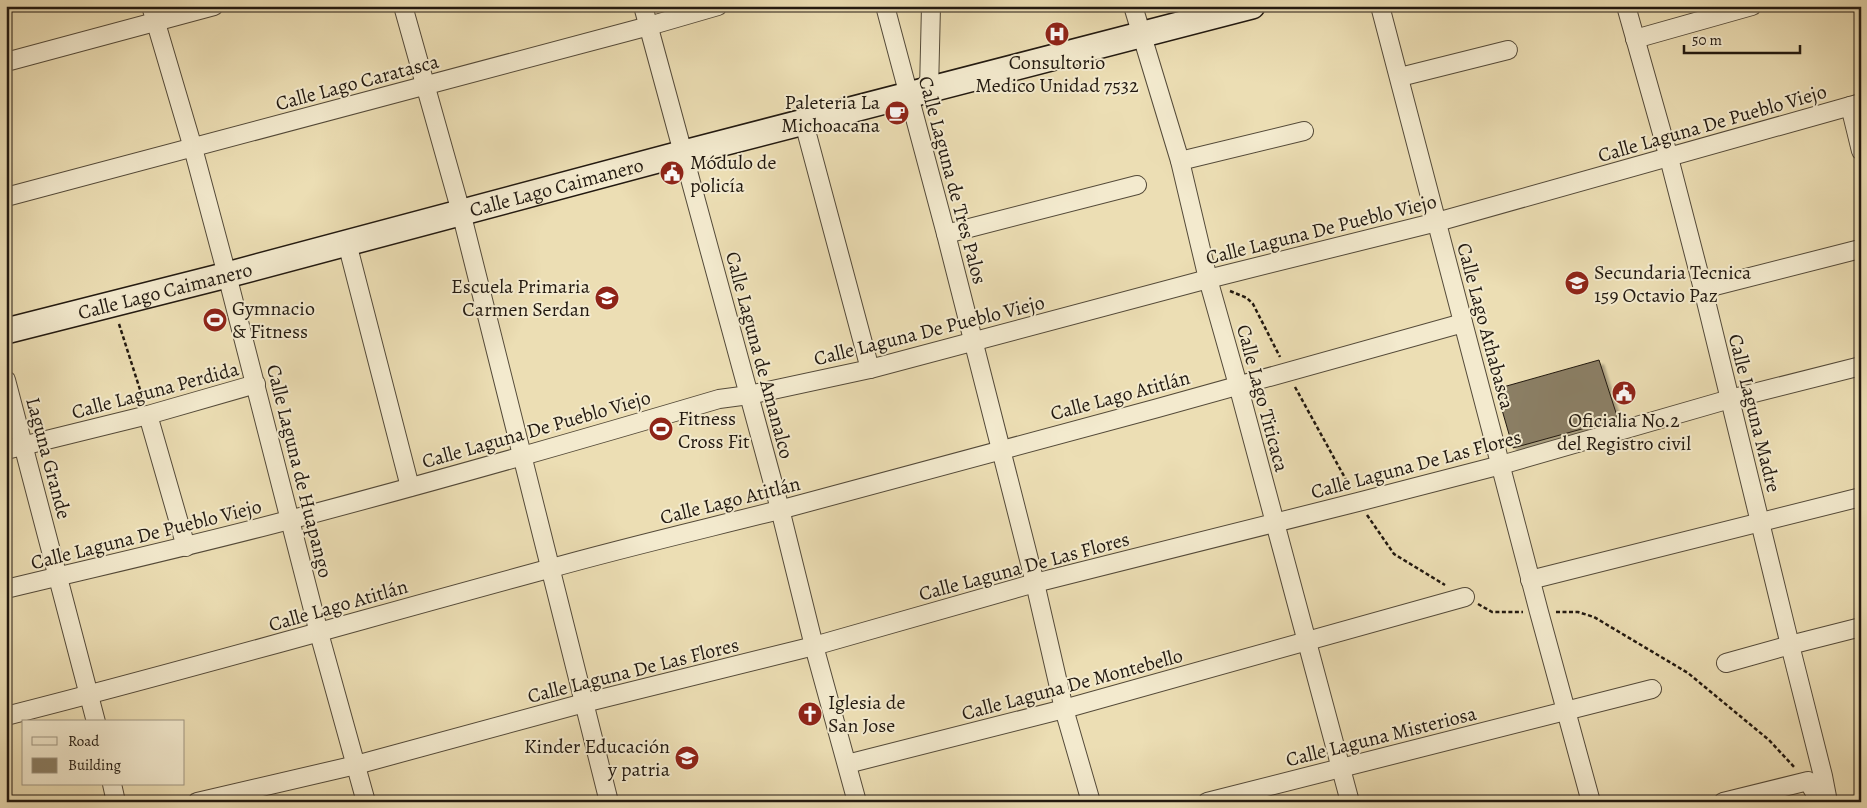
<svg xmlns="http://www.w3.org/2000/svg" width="1867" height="808" font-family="Alegreya,serif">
<defs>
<filter id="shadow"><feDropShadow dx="4.5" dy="4.5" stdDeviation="1" flood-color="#0004"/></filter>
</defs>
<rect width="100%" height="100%" fill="#ecdeb4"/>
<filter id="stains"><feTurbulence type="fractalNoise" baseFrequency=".004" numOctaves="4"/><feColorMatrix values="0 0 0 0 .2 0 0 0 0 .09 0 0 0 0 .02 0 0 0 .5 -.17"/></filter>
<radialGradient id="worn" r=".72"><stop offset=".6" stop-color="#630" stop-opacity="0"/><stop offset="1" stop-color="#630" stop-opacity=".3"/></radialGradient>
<!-- building -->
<polygon fill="#8b7f65" stroke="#221910" filter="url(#shadow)" points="1599,360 1618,419 1513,448 1496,389"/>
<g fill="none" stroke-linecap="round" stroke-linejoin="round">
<defs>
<g id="street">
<polyline points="151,6 193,148 227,275 319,633 366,802"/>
<polyline points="403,6 461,212 609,802"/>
<polyline points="643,6 780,509 814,646 857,802"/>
<polyline points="885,6 946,234 1035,583 1064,709 1091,802"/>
<polyline points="1133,6 1180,161 1208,279 1238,385 1350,802"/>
<polyline points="1380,6 1539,612 1591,802"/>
<polyline points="1626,6 1669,158 1703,289 1790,645 1823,776 1828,802"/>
<polyline points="1635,39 1752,6"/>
<polyline points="6,62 214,6"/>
<polyline points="1400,77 1508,50"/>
<polyline points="929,90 931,6"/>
<polyline points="1850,106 1861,151"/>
<polyline points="804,123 870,369"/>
<polyline points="1180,161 1304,131"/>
<polyline points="6,197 649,26 718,6"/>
<polyline points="946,234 1137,185"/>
<polyline points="347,243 410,487"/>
<polyline points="1703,289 1860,249"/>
<polyline points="6,380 96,722"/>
<polyline points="148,415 186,547"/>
<polyline points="6,450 148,415 256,384"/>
<polyline points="1530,580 1861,497"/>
<path d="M 6,589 C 101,566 195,545 289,520 C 433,482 577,441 719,399 L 749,395 L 870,369 L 1208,279 L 1437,222 L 1861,103"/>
<polyline points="1726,663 1790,645 1861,627"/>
<path d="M 6,716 C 188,670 367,618 548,569 C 626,547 704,529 783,509 C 1010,449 1237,387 1463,323"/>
<polyline points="847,764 1064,709 1465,597"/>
<polyline points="112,784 116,802"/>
<polyline points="197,802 356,765 584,703 814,646 1035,583 1358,502 1501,465 1730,399 1861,366"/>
<polyline points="1207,802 1652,689"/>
<polyline points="1723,802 1808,781 1820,802"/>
</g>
<g id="secondary">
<path id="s1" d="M 6,331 L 227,275 L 684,153 L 1252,6"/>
</g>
</defs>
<!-- street casing -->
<use href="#street" stroke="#544a39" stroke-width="20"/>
<!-- secondary casing -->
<use href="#secondary" stroke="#221910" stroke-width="28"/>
<!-- path -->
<g stroke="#221910" stroke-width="2.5" stroke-dasharray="4 2.5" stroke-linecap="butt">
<polyline points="1230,291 1247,298 1253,304 1280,357"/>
<polyline points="119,324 143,399"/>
<polyline points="1295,387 1350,487"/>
<polyline points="1367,515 1394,554 1445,585"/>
<polyline points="1478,604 1492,612 1523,612"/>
<polyline points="1556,612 1578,612 1594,617 1688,673 1769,740 1795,768"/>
</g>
<!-- street -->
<use href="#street" stroke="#f3eace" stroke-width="18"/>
<!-- secondary -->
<use href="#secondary" stroke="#f3eace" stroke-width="25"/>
</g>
<!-- icons -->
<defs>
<symbol id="hospital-disc" viewBox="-11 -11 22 22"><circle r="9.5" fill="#8f2418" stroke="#f3eace"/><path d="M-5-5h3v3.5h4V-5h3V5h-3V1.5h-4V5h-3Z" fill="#fff"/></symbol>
<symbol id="cafe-disc" viewBox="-11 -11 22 22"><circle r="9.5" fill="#8f2418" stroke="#f3eace"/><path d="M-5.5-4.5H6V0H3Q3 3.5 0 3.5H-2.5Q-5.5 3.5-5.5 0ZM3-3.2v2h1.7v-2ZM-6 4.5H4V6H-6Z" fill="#fff"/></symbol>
<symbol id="civic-disc" viewBox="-11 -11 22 22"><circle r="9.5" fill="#8f2418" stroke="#f3eace"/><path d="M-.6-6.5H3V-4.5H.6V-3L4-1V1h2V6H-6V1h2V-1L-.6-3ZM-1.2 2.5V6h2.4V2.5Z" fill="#fff"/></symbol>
<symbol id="university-disc" viewBox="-11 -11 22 22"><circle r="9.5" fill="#8f2418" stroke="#f3eace"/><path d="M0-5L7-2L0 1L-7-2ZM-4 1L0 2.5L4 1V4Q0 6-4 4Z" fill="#fff"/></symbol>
<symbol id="school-disc" viewBox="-11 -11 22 22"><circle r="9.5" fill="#8f2418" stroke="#f3eace"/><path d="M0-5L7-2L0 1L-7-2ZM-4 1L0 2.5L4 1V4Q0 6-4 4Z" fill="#fff"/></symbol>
<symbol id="stadium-disc" viewBox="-11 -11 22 22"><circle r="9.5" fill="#8f2418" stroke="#f3eace"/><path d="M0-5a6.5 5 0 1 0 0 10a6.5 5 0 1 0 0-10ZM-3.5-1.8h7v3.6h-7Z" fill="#fff"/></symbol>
<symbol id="church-disc" viewBox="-11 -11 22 22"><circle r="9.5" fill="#8f2418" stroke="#f3eace"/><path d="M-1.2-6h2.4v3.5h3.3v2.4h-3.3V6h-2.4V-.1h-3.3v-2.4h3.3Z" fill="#fff"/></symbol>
</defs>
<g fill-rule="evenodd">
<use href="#hospital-disc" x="1043" y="20" width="28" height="28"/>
<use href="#cafe-disc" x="883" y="99" width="28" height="28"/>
<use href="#civic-disc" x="658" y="159" width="28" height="28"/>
<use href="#university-disc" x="1563" y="269" width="28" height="28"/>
<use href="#school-disc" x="593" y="284" width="28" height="28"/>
<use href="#stadium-disc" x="201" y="306" width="28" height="28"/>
<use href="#civic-disc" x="1610" y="379" width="28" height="28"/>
<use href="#stadium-disc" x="647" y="415" width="28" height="28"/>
<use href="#church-disc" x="796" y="700" width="28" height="28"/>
<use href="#school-disc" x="673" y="744" width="28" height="28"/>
</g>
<g text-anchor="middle" stroke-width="4" stroke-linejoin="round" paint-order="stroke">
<!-- poi labels -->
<g font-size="20" fill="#221910" stroke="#f3eace" text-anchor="start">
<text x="1057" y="69" text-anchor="middle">Consultorio<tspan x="1057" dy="23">Medico Unidad 7532</tspan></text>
<text x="880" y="109" text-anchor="end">Paleteria La<tspan x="880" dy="23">Michoacana</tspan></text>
<text x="690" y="169">Módulo de<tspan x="690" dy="23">policía</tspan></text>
<text x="1594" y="279">Secundaria Tecnica<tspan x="1594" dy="23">159 Octavio Paz</tspan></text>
<text x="590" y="293" text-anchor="end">Escuela Primaria<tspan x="590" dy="23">Carmen Serdan</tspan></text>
<text x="232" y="315">Gymnacio<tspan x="232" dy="23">&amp; Fitness</tspan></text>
<text x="678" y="425">Fitness<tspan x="678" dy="23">Cross Fit</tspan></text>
<text x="1624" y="427" text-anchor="middle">Oficialia No.2<tspan x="1624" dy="23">del Registro civil</tspan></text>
<text x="828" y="709">Iglesia de<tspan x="828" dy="23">San Jose</tspan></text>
<text x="670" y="753" text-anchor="end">Kinder Educación<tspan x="670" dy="23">y patria</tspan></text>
</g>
<!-- street labels -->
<g font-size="20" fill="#221910" stroke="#f3eace">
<text transform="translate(357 82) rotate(-15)" y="7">Calle Lago Caratasca</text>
<text transform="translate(1712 123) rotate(-16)" y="7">Calle Laguna De Pueblo Viejo</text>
<text transform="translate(953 180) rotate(75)" y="7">Calle Laguna de Tres Palos</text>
<text dy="7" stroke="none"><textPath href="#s1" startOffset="569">Calle Lago Caimanero</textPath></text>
<text transform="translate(1321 229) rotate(-14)" y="7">Calle Laguna De Pueblo Viejo</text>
<text dy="7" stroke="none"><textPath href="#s1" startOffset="164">Calle Lago Caimanero</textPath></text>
<text transform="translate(1486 326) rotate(75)" y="7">Calle Lago Athabasca</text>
<text transform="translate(929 330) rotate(-14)" y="7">Calle Laguna De Pueblo Viejo</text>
<text transform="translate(760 355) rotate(75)" y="7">Calle Laguna de Amanalco</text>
<text transform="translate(155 390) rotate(-15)" y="7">Calle Laguna Perdida</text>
<text transform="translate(1120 395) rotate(-15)" y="7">Calle Lago Atitlán</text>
<text transform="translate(1263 398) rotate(75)" y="7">Calle Lago Titicaca</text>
<text transform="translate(1755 413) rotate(76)" y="7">Calle Laguna Madre</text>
<text transform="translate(536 429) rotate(-16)" y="7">Calle Laguna De Pueblo Viejo</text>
<text transform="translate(49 458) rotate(75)" y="7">Laguna Grande</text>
<text transform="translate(1416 464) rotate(-15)" y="7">Calle Laguna De Las Flores</text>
<text transform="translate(300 471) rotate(76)" y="7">Calle Laguna de Huapango</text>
<text transform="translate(730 500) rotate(-14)" y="7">Calle Lago Atitlán</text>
<text transform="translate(146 534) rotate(-14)" y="7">Calle Laguna De Pueblo Viejo</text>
<text transform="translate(1024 566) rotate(-15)" y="7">Calle Laguna De Las Flores</text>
<text transform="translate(338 605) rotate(-16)" y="7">Calle Lago Atitlán</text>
<text transform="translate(633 670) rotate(-14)" y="7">Calle Laguna De Las Flores</text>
<text transform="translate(1072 684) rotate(-15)" y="7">Calle Laguna De Montebello</text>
<text transform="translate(1381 736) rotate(-14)" y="7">Calle Laguna Misteriosa</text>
</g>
</g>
<!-- margin -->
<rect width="1867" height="808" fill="none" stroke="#ecdeb4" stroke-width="25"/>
<rect x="8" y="8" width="1852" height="793" fill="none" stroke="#221910" stroke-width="2.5"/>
<rect x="12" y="12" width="1842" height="783" fill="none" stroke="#221910"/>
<!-- legend -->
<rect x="22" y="720" width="162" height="65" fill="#f3eace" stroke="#9f9682"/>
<rect x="32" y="737" width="25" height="8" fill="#f3eace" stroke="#9f9682"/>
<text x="68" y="746" font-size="15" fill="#221910">Road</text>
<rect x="32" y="758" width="25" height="15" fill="#8b7f65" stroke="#9f9682"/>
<text x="68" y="770" font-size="15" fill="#221910">Building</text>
<!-- scale -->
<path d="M1684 45v8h116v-8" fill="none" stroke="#221910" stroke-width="2.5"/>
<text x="1692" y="45" font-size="15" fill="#221910" stroke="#f3eace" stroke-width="4" paint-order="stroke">50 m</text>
<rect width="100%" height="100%" filter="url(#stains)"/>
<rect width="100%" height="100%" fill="url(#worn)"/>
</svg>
